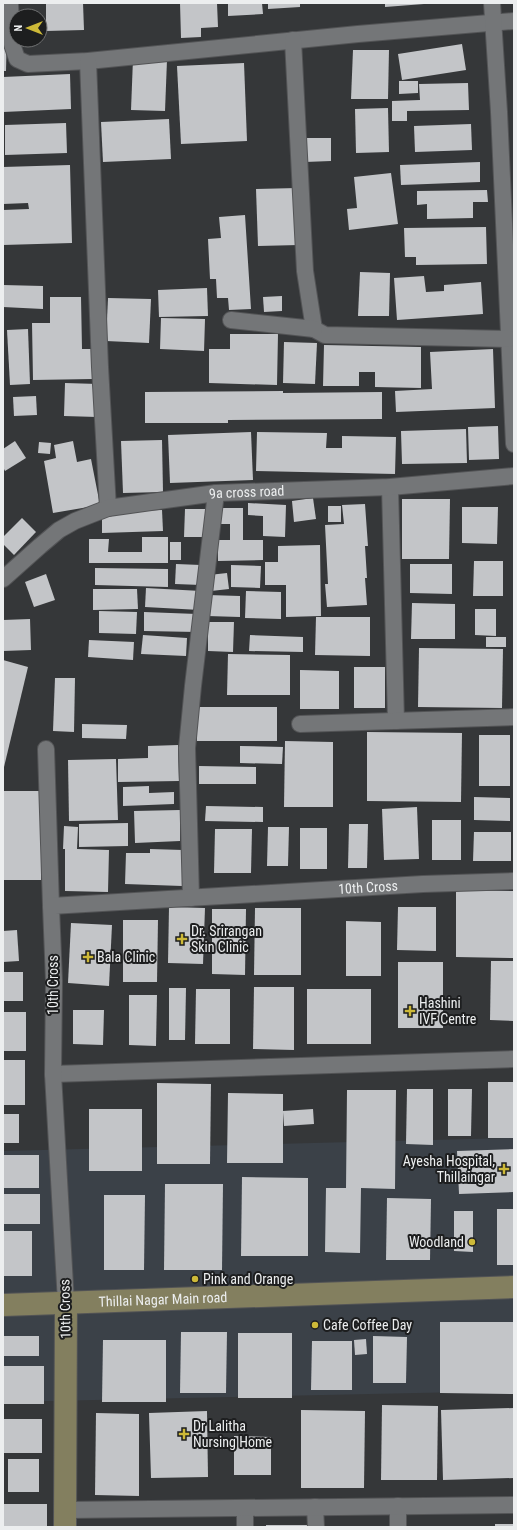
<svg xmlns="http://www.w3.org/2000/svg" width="517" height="1530" font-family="'Roboto Condensed',sans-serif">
<rect width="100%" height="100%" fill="#353739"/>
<!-- built -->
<polygon fill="#3b4148" points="514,1138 514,1391 3,1402 3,1151"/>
<!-- building -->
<g fill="#c3c5c8">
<polygon points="46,3 83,3 84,30 46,31"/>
<polygon points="180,3 217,3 218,27 201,28 201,37 181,38"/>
<polygon points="228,3 262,3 263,14 228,16"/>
<polygon points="268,3 300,3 300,7 268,9"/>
<polygon points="385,3 424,3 424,4 385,7"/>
<polygon points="3,28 7,28 6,71 3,71"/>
<polygon points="462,44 466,70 402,80 398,54"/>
<polygon points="353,50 389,50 388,99 351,99"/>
<polygon points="133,59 167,60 165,111 131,110"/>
<polygon points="244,63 247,141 181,144 177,66"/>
<polygon points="70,74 71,109 3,112 3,77"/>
<polygon points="399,81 418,81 418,93 399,94"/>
<polygon points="468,83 469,110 407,111 407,121 392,121 392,101 420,100 419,84"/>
<polygon points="388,108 389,152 356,153 355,109"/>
<polygon points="169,119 171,159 103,162 101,122"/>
<polygon points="66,123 67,153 5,155 5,125"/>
<polygon points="471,124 472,150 415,152 414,126"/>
<polygon points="305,138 331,138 331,161 305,162"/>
<polygon points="480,162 480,182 401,185 400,165"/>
<polygon points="70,165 72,243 3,245 3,210 29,209 28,203 3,204 3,167"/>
<polygon points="391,173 398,224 349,230 347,209 357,208 354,177"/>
<polygon points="297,188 299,245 258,246 256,189"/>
<polygon points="487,190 488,202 473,202 473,218 427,219 427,204 417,205 417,191"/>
<polygon points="245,215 251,309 229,310 228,298 217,298 216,279 210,279 208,239 221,238 219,217"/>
<polygon points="486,227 487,264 416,265 416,257 405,257 404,228"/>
<polygon points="360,272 390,273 389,316 358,316"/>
<polygon points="424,276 426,292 444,291 444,285 481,282 483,314 397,320 394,278"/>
<polygon points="3,285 43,286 43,309 3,307"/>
<polygon points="207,288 208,316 159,317 158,290"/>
<polygon points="282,296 282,311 264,312 263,297"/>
<polygon points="50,297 81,297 82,349 92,349 92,379 33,380 32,323 50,323"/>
<polygon points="108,298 151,299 149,343 106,341"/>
<polygon points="161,318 205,319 204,351 160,349"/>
<polygon points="28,329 30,384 10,385 7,330"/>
<polygon points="230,334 278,334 277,385 209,383 209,349 230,349"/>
<polygon points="284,342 317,343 315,384 283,383"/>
<polygon points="324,345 421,347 421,388 375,387 375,372 359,372 359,386 323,386"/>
<polygon points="493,349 495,408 396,412 395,391 432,389 430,352"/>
<polygon points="65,383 98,384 97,417 64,416"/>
<polygon points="283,391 283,393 382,392 382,419 228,420 228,423 145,423 145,392"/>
<polygon points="36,396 37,415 14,416 13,397"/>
<polygon points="498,426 499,459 469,460 468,427"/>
<polygon points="466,429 467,463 402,464 401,431"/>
<polygon points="251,432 253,480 170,483 168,435"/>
<polygon points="257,432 327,433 326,448 342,448 342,436 396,437 395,474 256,471"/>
<polygon points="162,440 163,492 123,493 121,441"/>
<polygon points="15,441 26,458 5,471 3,467 3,449"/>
<polygon points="73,441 77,462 91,459 100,505 53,513 44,461 56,458 54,445"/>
<polygon points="39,442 51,443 50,454 38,453"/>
<polygon points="313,498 316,519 294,522 292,501"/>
<polygon points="402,499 450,499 449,559 402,559"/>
<polygon points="248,503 286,505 285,537 263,536 263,516 248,515"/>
<polygon points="365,504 368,546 365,546 367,578 365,578 367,605 327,607 325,584 328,584 325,525 344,524 342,505"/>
<rect x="328" y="506" width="13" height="16"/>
<polygon points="462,507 498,507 497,544 462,543"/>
<polygon points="219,508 243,508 243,540 263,540 263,560 218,561 218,540 230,540 230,524 219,524"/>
<polygon points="185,509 210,509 209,537 184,537"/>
<polygon points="162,510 163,531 102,533 102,512"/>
<polygon points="22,518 36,532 14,555 3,544 3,537"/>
<polygon points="142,537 168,537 168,563 89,563 89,539 109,539 108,552 142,552"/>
<rect x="170" y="542" width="11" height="18"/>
<polygon points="320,545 321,616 286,617 286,585 265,585 265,562 278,562 278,546"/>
<polygon points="474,561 503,561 503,596 473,596"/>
<polygon points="176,564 201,565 201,585 175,584"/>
<polygon points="410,564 452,564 452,594 410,593"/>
<polygon points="231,565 261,566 260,588 231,587"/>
<polygon points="95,568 168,569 168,587 95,585"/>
<polygon points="227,573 229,589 211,591 209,575"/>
<polygon points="46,574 55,600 34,607 25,582"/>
<polygon points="146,588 201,591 200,610 145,607"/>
<polygon points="93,589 137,589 138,609 93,610"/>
<polygon points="246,591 281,592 281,619 245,618"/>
<polygon points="208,595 240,596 240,617 207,616"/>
<polygon points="412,603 455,604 455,639 411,639"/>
<polygon points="475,609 496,609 496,636 475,635"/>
<polygon points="99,611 137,612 136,634 99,633"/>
<polygon points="144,612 197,614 197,632 144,631"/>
<polygon points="316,617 370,617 370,656 315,655"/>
<polygon points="30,619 31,650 3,651 3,620"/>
<polygon points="208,622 234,622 233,652 208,651"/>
<polygon points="143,635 187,638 186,656 141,654"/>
<polygon points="250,635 303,637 303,652 249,651"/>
<rect x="486" y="637" width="20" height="10"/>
<polygon points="89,640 134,642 133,660 88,657"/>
<polygon points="419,648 503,649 502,708 418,707"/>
<polygon points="228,654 290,655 290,695 227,695"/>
<polygon points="3,660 28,667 4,767 3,767"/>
<rect x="354" y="667" width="31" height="41"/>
<polygon points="300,670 339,671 339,709 300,709"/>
<polygon points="55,678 75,678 74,732 53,731"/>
<rect x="197" y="707" width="80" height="34"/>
<polygon points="82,724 127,725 126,739 82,738"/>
<polygon points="367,732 462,733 461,802 367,801"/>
<rect x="479" y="735" width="31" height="51"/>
<polygon points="285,741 333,742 333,807 284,807"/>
<polygon points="178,745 179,781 118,782 118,759 148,758 148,746"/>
<polygon points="240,746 283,747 282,764 240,763"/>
<polygon points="116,759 118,820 69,821 68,760"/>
<polygon points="199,766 256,767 256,784 199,784"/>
<polygon points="149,786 149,793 174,792 174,804 123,806 123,787"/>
<rect x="3" y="791" width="38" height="89"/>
<polygon points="474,797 510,798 510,821 474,820"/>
<polygon points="206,806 263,807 263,822 205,821"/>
<polygon points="417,807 419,859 384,860 382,809"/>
<polygon points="180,810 180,841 135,843 134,811"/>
<rect x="432" y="820" width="29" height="40"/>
<polygon points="128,823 128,846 79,847 79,824"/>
<polygon points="349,824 368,824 367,868 348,868"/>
<polygon points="64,826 78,827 77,849 109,850 108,892 65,891 65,849 63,849"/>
<polygon points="268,827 289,827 288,866 267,866"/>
<rect x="300" y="828" width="27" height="41"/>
<polygon points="215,829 252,829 251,873 214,873"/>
<polygon points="474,832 511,832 511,861 473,861"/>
<polygon points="150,849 183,850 182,886 125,884 126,853 150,853"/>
<polygon points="456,890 514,891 514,958 456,957"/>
<polygon points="169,907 205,908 203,964 168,963"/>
<polygon points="398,907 436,907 436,951 397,950"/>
<polygon points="255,908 301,908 301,975 254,975"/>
<polygon points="212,909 246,909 245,975 212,974"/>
<polygon points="123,920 158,920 157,982 123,982"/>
<polygon points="346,921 381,922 381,976 346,976"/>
<polygon points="71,923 112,925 109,986 68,983"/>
<polygon points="17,930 19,961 3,962 3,931"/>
<polygon points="491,961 514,961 514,1021 490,1020"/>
<rect x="398" y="962" width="45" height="66"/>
<rect x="3" y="972" width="20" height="29"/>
<polygon points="254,987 294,987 294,1050 253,1049"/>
<polygon points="169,988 186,988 185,1040 169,1040"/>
<polygon points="196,989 230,989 230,1044 195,1044"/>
<rect x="307" y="989" width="64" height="55"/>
<polygon points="129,995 157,995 156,1046 129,1045"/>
<polygon points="73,1010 104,1010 103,1045 73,1044"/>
<rect x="3" y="1012" width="23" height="39"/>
<rect x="3" y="1060" width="22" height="45"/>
<rect x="488" y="1082" width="26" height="56"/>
<polygon points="157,1083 211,1084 210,1164 157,1164"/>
<polygon points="407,1089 433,1089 433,1145 406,1144"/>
<polygon points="448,1089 472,1089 471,1136 448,1136"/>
<polygon points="347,1090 396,1090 395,1189 361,1188 360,1253 325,1252 326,1188 346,1188"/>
<polygon points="228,1093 283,1094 283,1111 313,1109 314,1124 284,1126 283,1112 283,1163 227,1163"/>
<rect x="89" y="1109" width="53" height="62"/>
<rect x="3" y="1114" width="16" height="29"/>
<polygon points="514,1149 514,1192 459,1194 457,1151"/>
<rect x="3" y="1155" width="36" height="33"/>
<polygon points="242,1177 308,1178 308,1256 241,1256"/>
<polygon points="165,1184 223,1184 222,1270 164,1270"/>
<rect x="3" y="1194" width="37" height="30"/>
<polygon points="104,1195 145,1195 144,1270 104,1270"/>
<polygon points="387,1198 431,1199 430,1260 386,1260"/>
<rect x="497" y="1209" width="17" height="56"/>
<polygon points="454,1211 473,1211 473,1252 454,1251"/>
<rect x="3" y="1231" width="29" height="45"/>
<polygon points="440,1322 514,1322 514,1394 440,1393"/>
<polygon points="181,1332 227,1332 226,1393 180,1393"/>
<rect x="238" y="1333" width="54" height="65"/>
<rect x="3" y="1336" width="36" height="20"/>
<polygon points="373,1336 407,1337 406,1383 373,1383"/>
<polygon points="366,1339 367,1354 355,1355 354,1340"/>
<polygon points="103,1340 166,1340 166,1402 102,1402"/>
<polygon points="312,1341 352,1341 352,1390 311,1390"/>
<rect x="3" y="1366" width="41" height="38"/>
<polygon points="382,1405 438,1406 437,1480 381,1480"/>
<polygon points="514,1408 514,1478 443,1480 441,1410"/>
<polygon points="301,1410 365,1411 364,1488 301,1488"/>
<polygon points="207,1411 208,1477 151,1478 149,1413"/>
<polygon points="96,1413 139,1414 139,1496 95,1495"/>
<rect x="3" y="1419" width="39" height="34"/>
<polygon points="234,1436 271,1437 271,1475 234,1475"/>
<rect x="8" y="1459" width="31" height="33"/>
<rect x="3" y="1504" width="44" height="23"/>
<rect x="495" y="1524" width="19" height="3"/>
<rect x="266" y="1525" width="42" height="2"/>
</g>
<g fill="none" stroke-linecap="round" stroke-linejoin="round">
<defs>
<g id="street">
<polyline points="10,3 12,44 17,59 28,64 88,61 358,34 514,21"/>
<polyline points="492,3 499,112 514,444"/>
<polyline points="293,40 305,271 314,329 325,335 509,339"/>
<polyline points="88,61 100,367 108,508"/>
<polyline points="231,320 314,329"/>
<polyline points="390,487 396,721"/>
<path id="s1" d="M 3,579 L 40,546 L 59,530 L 75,521 L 108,508 L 216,493 L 390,487 L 514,476"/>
<polyline points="300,724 514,717"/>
<polyline points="46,749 51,906"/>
<polyline points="191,898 187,748 193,686 216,493"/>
<polyline points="53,1074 514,1059"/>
<path id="s2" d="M 66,1303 L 53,1074 L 54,981 L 51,906 L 423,884 L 514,881"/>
<polyline points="398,1506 398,1527"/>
<polyline points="315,1507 316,1527"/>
<polyline points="245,1508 245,1527"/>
<polyline points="65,1510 514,1505"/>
</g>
<g id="secondary">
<path id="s3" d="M 3,1305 L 514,1287"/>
<polyline points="65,1527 66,1303"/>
</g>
</defs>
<!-- street casing -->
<use href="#street" stroke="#535456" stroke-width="18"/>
<!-- secondary casing -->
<use href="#secondary" stroke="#535456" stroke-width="24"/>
<!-- street -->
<use href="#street" stroke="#747678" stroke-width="16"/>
<!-- secondary -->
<use href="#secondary" stroke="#837f5f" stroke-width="22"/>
</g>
<!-- markers -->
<g fill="#cdb938" stroke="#1d1e1f" stroke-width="1.5">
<path d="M180 933h4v4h4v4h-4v4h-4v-4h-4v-4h4z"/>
<path d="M86 951h4v4h4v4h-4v4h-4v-4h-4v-4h4z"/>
<path d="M408 1005h4v4h4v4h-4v4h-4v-4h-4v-4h4z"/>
<path d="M502 1163h4v4h4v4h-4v4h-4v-4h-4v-4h4z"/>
<circle cx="472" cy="1242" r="4"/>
<circle cx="195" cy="1279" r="4"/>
<circle cx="315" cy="1325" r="4"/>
<path d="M182 1428h4v4h4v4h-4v4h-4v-4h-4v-4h4z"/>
</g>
<g text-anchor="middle" stroke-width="4" stroke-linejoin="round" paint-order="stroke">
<!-- street labels -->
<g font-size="14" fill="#eceeef" stroke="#1d1e1f">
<text dy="5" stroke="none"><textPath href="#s1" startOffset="268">9a cross road</textPath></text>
<text dy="5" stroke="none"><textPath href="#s2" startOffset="715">10th Cross</textPath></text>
<text transform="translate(53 985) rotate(-90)" y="5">10th Cross</text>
<text dy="5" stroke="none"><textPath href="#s3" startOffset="160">Thillai Nagar Main road</textPath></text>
<text transform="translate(65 1309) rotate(-91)" y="5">10th Cross</text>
</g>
<!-- poi labels -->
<g font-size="14" fill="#eceeef" stroke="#1d1e1f" text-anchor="start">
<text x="191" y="936">Dr. Srirangan<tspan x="191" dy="16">Skin Clinic</tspan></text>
<text x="97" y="962">Bala Clinic</text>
<text x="419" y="1008">Hashini<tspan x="419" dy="16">IVF Centre</tspan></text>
<text x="495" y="1166" text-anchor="end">Ayesha Hospital,<tspan x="495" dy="16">Thillaingar</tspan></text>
<text x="464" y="1247" text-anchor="end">Woodland</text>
<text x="203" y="1284">Pink and Orange</text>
<text x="323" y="1330">Cafe Coffee Day</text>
<text x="193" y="1431">Dr Lalitha<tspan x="193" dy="16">Nursing Home</tspan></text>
</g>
</g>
<!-- border -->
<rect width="517" height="1530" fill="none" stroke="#eceeef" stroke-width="8"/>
<!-- north arrow -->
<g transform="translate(28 28) rotate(270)"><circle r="19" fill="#1d1e1f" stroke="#707172"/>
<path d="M0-3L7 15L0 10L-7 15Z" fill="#cdb938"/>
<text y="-6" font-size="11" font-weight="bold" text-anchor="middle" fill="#eceeef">N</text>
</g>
</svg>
